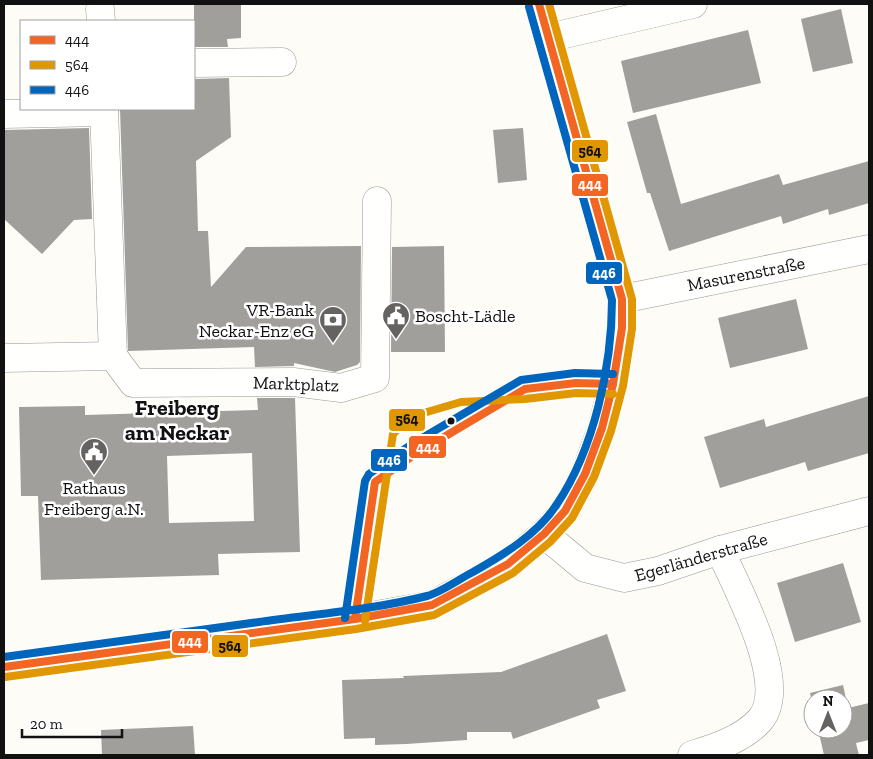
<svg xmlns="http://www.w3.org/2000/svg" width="873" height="759" font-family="'Zilla Slab',serif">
<rect width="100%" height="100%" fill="#fdfcf7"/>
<!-- building -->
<g fill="#a19f9c" fill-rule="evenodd">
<polygon points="194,4 241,4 241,38 227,39 228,47 194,47"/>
<polygon points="841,9 853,63 813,72 801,19"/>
<polygon points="748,30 761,83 633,113 621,61"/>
<polygon points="229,78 231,137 196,161 198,231 208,231 211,287 246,247 361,246 360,362 357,365 335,372 294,363 294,366 255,367 254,347 128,351 120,109 194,109 194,79"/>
<polygon points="656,114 681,204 779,174 783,185 869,161 869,203 829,215 828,209 783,224 781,216 669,251 650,193 647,193 627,122"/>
<polygon points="89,128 92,219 74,220 42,254 4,219 4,130"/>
<polygon points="523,128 527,180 498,183 493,130"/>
<polygon points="444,246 445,352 391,352 392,247"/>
<polygon points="796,299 808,349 730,368 718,318"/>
<polygon points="869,396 869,453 808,471 805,462 720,488 704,437 764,419 766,427"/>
<path d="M 257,398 L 295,398 L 300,552 L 218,554 L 219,575 L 41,580 L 38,496 L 21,496 L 19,407 L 85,406 L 85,415 L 258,410 ZM 252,453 L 254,521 L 169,523 L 167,456 Z"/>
<polygon points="843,563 861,622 795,642 777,583"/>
<polygon points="607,634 626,691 597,700 600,708 513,739 511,732 467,732 467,740 406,744 375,745 375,738 344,739 342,680 404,678 403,676 501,672"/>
<polygon points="843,685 848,708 869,703 869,740 856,743 859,755 824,755 818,729 843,729 843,699 813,699 813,706 810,693"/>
<polygon points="193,726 195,755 102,755 101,730"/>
</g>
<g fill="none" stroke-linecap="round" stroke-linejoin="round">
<defs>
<g id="minor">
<polyline points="100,9 101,21"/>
<polyline points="548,38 693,4"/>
<polyline points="194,63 282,62"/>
<polyline points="104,109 113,356"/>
<polyline points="4,114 104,112"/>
<polyline points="622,299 869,249"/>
<polyline points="4,358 113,356 133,383 293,382 341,388 375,378 377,201"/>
<polyline points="544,534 585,568 624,578 658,571 720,550 869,511"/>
<polyline points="4,667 355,619 432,605 508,564 544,534 565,511 585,474 602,428 613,384 622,328 622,299 539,4"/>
<path d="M 692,755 C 715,748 743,739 760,720 C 791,684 736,587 720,550"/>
</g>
</defs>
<!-- minor casing -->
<use href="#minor" stroke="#979795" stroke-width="29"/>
<!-- minor -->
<use href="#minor" stroke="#fffffe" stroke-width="28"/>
<defs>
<g id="bus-1">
<polyline points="355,619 375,482 417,453 525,389 576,383 613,384"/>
<polyline points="4,667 355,619 432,605 508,564 544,534 565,511 585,474 602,428 613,384 622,328 622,299 539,4"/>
</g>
<g id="bus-2">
<polyline points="365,621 393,434 410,417 461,402 525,399 576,393 613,394"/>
<polyline points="5,677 356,629 434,615 513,573 550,542 572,518 594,477 611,431 623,386 632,329 632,299 549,4"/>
</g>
<g id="bus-3">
<polyline points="345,618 365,481 369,474 412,444 521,380 575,373 613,374"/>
<path d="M 4,657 C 89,645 174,634 259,622 C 315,614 372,610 427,596 C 442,592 459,579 473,572 C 503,555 538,534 557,504 C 594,449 612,366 612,300 L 529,7"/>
</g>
</defs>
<!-- bus-1 casing -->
<use href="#bus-1" stroke="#fff" stroke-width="11"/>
<!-- bus-2 casing -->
<use href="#bus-2" stroke="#fff" stroke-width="11"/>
<!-- bus-3 casing -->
<use href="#bus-3" stroke="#fff" stroke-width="11"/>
<!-- bus-1 -->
<use href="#bus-1" stroke="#f26522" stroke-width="8"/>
<!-- bus-2 -->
<use href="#bus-2" stroke="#e09702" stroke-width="8"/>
<!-- bus-3 -->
<use href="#bus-3" stroke="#0065bd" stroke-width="8"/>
</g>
<!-- icons -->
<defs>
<symbol id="civic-pin" viewBox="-11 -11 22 30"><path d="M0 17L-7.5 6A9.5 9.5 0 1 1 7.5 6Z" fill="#646362" stroke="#fff"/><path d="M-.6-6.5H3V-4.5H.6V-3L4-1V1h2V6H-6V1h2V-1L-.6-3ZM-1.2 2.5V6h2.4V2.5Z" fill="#fff"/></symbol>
<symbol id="bank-pin" viewBox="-11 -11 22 30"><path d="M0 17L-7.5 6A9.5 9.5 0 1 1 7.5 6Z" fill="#646362" stroke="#fff"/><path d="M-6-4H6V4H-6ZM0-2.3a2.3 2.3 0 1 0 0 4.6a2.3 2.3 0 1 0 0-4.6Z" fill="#fff"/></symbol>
</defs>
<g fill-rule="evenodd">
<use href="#civic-pin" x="380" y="300" width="32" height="43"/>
<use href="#bank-pin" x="317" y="304" width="32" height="43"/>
<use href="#civic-pin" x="78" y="436" width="32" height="43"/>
</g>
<!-- markers -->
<circle fill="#111" stroke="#fff" stroke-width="2" cx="451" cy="421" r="4.5"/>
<g text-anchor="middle" stroke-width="5" stroke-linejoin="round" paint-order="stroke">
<!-- street labels -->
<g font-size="18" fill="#111" stroke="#fff">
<text transform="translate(746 274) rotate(-11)" y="6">Masurenstraße</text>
<text transform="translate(296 384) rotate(2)" y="6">Marktplatz</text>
<text transform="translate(701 557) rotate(-16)" y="6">Egerländerstraße</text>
</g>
<!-- poi labels -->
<g font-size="18" fill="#111" stroke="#fff" text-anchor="end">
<text x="314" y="316">VR-Bank<tspan x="314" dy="21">Neckar-Enz eG</tspan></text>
<text x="415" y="322" text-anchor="start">Boscht-Lädle</text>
<text x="94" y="494" text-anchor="middle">Rathaus<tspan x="94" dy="21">Freiberg a.N.</tspan></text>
</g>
<!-- district labels -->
<g font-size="22" font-weight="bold" fill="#111" stroke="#fff">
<text x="177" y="415">Freiberg<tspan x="177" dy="25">am Neckar</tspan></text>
</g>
</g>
<g stroke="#fff" stroke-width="2">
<rect x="571" y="139" width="38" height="24" rx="5" fill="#e09702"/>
<rect x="571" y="173" width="38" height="24" rx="5" fill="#f26522"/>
<rect x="585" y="261" width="38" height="24" rx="5" fill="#0065bd"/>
<rect x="388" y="408" width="38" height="24" rx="5" fill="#e09702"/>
<rect x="408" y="435" width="39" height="24" rx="5" fill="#f26522"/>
<rect x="370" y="448" width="38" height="24" rx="5" fill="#0065bd"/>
<rect x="171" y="630" width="38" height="24" rx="5" fill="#f26522"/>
<rect x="211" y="634" width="38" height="24" rx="5" fill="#e09702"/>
</g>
<g font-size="14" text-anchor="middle" font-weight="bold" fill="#fff">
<text x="590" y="189">444</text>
<text x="604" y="278">446</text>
<text x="428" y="452">444</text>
<text x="389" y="465">446</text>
<text x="190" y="646">444</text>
</g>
<g font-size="14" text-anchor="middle" font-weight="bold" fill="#111">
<text x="590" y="156">564</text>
<text x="407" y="424">564</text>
<text x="230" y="651">564</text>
</g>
<!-- border -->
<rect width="873" height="759" fill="none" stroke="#111111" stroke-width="10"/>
<!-- legend -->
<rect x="20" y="20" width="175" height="90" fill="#ffffff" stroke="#a0a0a0"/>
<rect x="30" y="36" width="25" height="8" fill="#f26522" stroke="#a0a0a0"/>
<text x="65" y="45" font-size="15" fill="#111111">444</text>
<rect x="30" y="61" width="25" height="8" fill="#e09702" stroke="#a0a0a0"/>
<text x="65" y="70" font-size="15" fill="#111111">564</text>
<rect x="30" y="86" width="25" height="8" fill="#0065bd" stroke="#a0a0a0"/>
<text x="65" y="95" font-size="15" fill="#111111">446</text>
<!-- north arrow -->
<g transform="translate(828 714)"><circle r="24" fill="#ffffff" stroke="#a0a0a0"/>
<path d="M0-4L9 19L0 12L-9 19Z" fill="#646362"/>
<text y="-8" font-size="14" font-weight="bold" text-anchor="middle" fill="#111111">N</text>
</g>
<!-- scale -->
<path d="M22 729v8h100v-8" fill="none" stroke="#111111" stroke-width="2.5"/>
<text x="30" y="729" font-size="15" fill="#111111" stroke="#ffffff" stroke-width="4" paint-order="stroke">20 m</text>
</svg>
